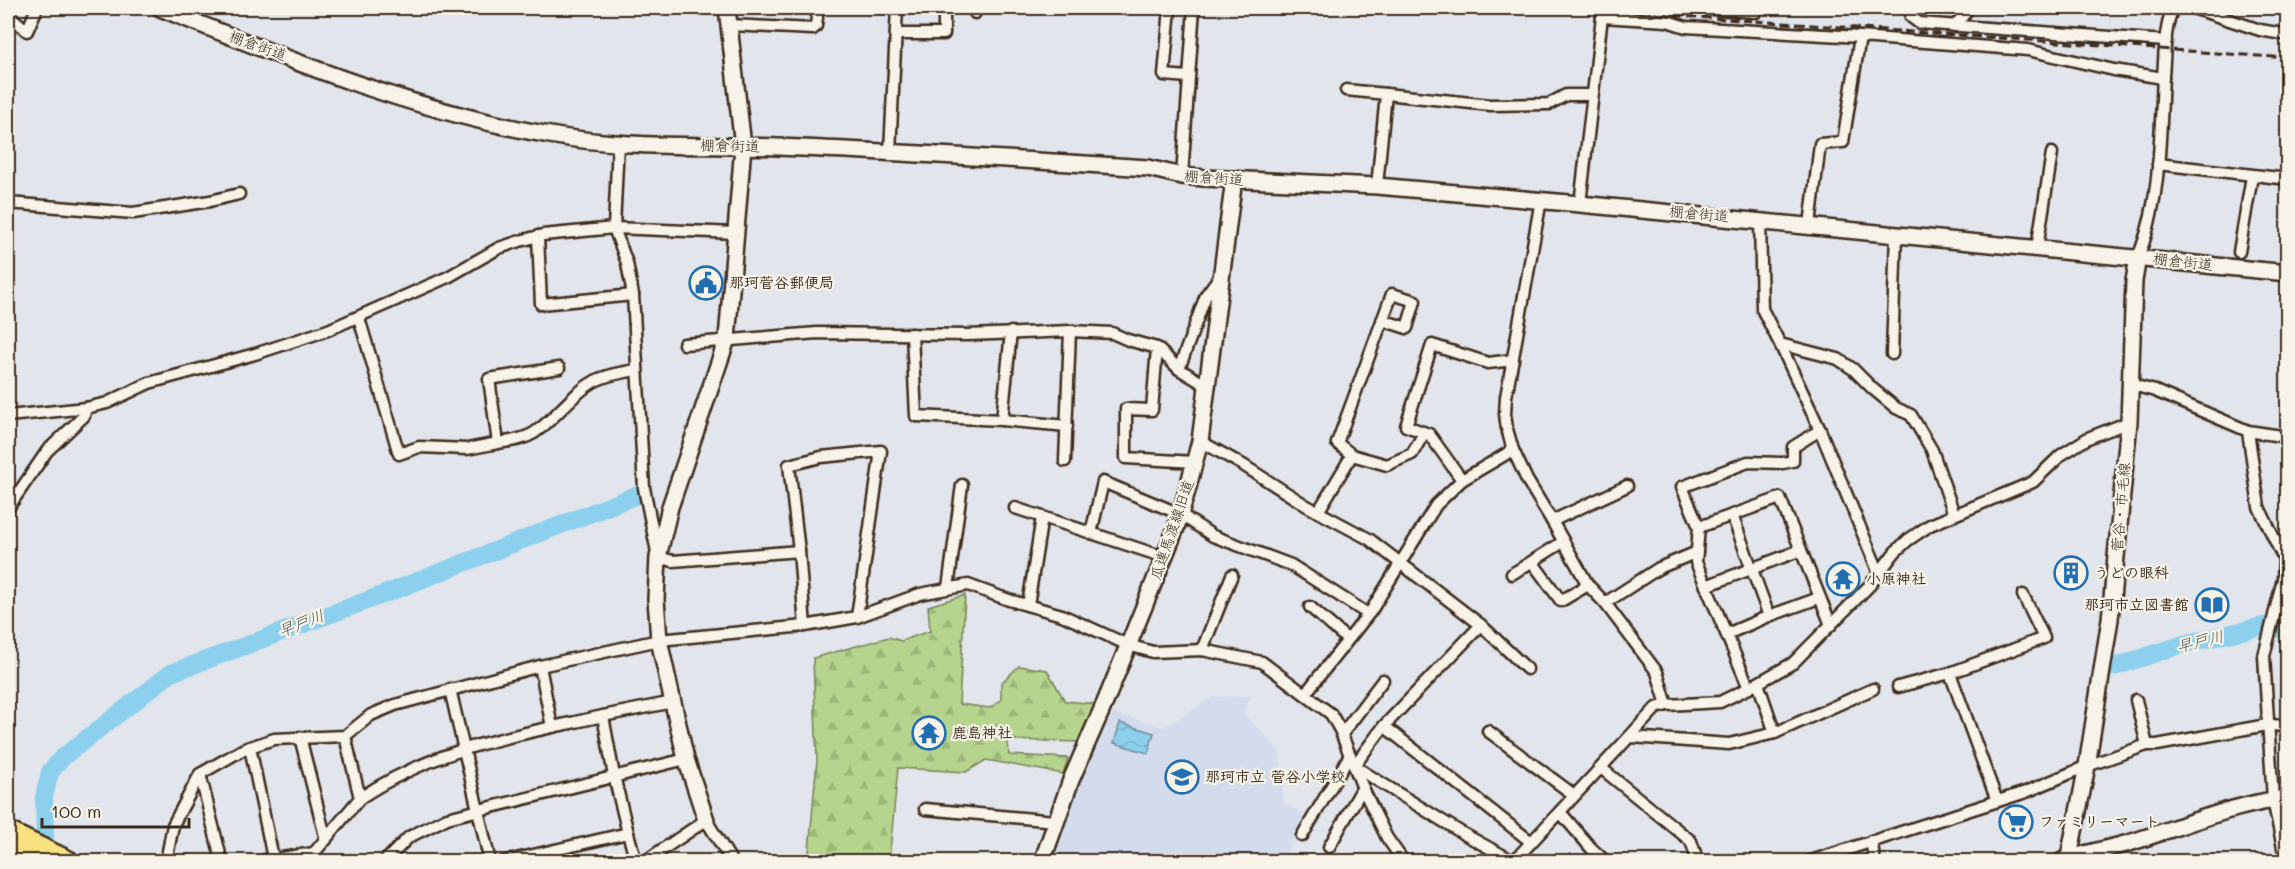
<svg xmlns="http://www.w3.org/2000/svg" width="2295" height="869" font-family="Mali,'Klee One',sans-serif">
<defs>
<pattern id="forest-firs" width="22" height="20" patternUnits="userSpaceOnUse" patternTransform="scale(1.5)"><rect width="22" height="20" fill="#b6d48d"/><path d="M5 1l3.5 6h-7zM16 11l3.5 6h-7z" fill="#9db679"/></pattern>
<pattern id="water-waves" width="16" height="10" patternUnits="userSpaceOnUse" patternTransform="scale(1.5)"><rect width="16" height="10" fill="#8cd0ee"/><path d="M0 5q4-4 8 0t8 0" fill="none" stroke="#7ab3cc"/></pattern>
</defs>
<rect width="100%" height="100%" fill="#e2e5eb"/>
<filter id="ink" filterUnits="userSpaceOnUse"><feTurbulence type="fractalNoise" baseFrequency=".0167" numOctaves="2"/><feDisplacementMap in="SourceGraphic" scale="12" xChannelSelector="R" yChannelSelector="G"/><feConvolveMatrix kernelMatrix="1 2 1 2 8 2 1 2 1" color-interpolation-filters="sRGB"/></filter>
<g filter="url(#ink)">
<!-- built -->
<polygon fill="#d3dbed" points="1251,696 1243,713 1280,751 1284,803 1308,816 1285,854 1286,861 1054,862 1066,814 1108,712 1164,727 1214,697"/>
<!-- forest -->
<polygon fill="url(#forest-firs)" stroke="#787f56" stroke-width="1.5" points="965,595 959,704 990,708 1001,700 1001,683 1019,666 1047,670 1065,701 1096,704 1081,742 1008,740 1009,755 1068,758 1063,774 986,760 966,772 898,768 889,861 808,862 817,760 813,658 889,637 901,641 930,631 928,606"/>
<!-- water -->
<polygon fill="url(#water-waves)" stroke="#6c8e9b" stroke-width="1.5" points="1120,723 1154,733 1148,753 1114,743"/>
<g fill="none" stroke-linecap="round" stroke-linejoin="round">
<!-- river -->
<g stroke="#8cd0ee" stroke-width="18">
<polyline points="2114,667 2184,644 2263,626 2288,629"/>
<polyline points="45,836 44,797 50,772 63,757 171,673 377,597 637,495"/>
</g>
<defs>
<g id="street">
<polyline points="1170,8 1164,75 1188,77"/>
<polyline points="1700,8 1756,12 1758,8"/>
<polyline points="1913,8 1911,17 1919,23 2166,41"/>
<polyline points="2193,8 2260,30 2288,35"/>
<polyline points="975,13 975,8"/>
<polyline points="8,14 27,31 37,8"/>
<polyline points="1602,17 1667,21 1686,27 1860,37 2028,50 2114,70 2163,78"/>
<polyline points="730,25 813,29 816,26 818,8"/>
<polyline points="1955,26 1969,8"/>
<polyline points="896,34 944,34 944,8"/>
<polyline points="1346,90 1386,94 1377,186"/>
<polyline points="1386,94 1490,105 1549,104 1566,95 1592,95"/>
<polyline points="618,143 614,228 627,263 633,295 644,488 658,557 673,561 799,551 805,626"/>
<polyline points="890,152 897,8"/>
<polyline points="2158,164 2288,179"/>
<polyline points="1182,176 1194,8"/>
<polyline points="8,203 133,213 210,201 239,194"/>
<polyline points="1580,204 1603,8"/>
<polyline points="1760,220 1762,309 1780,344 1820,430 1879,573"/>
<polyline points="1810,225 1820,144 1843,142 1860,37"/>
<polyline points="538,236 541,304 633,295"/>
<polyline points="2037,248 2052,153"/>
<polyline points="2239,252 2252,176"/>
<path d="M 2138,257 C 2161,203 2160,134 2163,76 C 2165,54 2164,28 2173,8"/>
<polyline points="359,318 399,454 419,447 467,449 498,443 489,379 559,368"/>
<polyline points="1382,320 1407,328 1415,301 1392,294 1337,443 1352,455 1387,465 1412,454 1424,433"/>
<polyline points="912,334 916,416 1002,420 1011,332"/>
<polyline points="684,344 817,333 968,335 1070,331"/>
<polyline points="1780,344 1838,359 1853,369 1873,389 1896,408 1911,415 1932,450 1954,514"/>
<polyline points="1157,348 1152,410 1126,409 1126,458 1195,462"/>
<polyline points="1892,354 1896,234"/>
<polyline points="1513,360 1488,363 1432,345 1406,426 1429,434 1462,480 1513,450"/>
<polyline points="1179,369 1206,295 1220,276"/>
<polyline points="2129,384 2155,391 2248,431 2259,507 2284,559 2283,579 2264,656 2273,800 2286,862"/>
<polyline points="8,416 86,408 107,403 149,383 255,354 328,330 448,277 499,248 520,241 543,235 614,228 736,233"/>
<polyline points="1002,420 1067,426"/>
<polyline points="2248,431 2288,437"/>
<polyline points="1200,441 1243,465 1307,506 1369,539 1481,625 1384,726 1530,841"/>
<path d="M 498,443 C 510,441 523,440 534,433 C 556,419 571,394 595,381 C 608,374 622,373 636,370"/>
<polyline points="1065,461 1070,331 1112,333 1128,340 1157,348 1179,369 1207,386"/>
<polyline points="8,508 47,451 84,416 86,408"/>
<polyline points="1015,508 1164,557"/>
<polyline points="1318,512 1352,455"/>
<polyline points="1732,515 1769,616 1819,598"/>
<polyline points="1552,521 1627,486"/>
<polyline points="1699,527 1682,487 1748,462 1783,463 1793,461 1793,447 1820,430"/>
<polyline points="1091,533 1103,482 1180,514 1213,536 1291,565 1368,614"/>
<polyline points="799,551 789,465 821,457 881,451 857,617"/>
<polyline points="1533,563 1561,601 1588,585"/>
<polyline points="1512,574 1563,542"/>
<polyline points="1706,586 1801,550"/>
<polyline points="948,588 962,485"/>
<polyline points="1605,603 1659,568 1697,552"/>
<polyline points="1028,605 1042,517"/>
<polyline points="1310,607 1347,639"/>
<polyline points="1481,625 1527,669"/>
<polyline points="1727,634 1769,616"/>
<polyline points="1202,650 1232,575"/>
<polyline points="540,666 552,727"/>
<polyline points="1758,683 1775,733"/>
<polyline points="1898,687 1950,673"/>
<polyline points="1749,688 1696,562 1699,527 1780,498 1831,625"/>
<polyline points="450,689 490,862"/>
<polyline points="1305,694 1371,611 1436,505 1462,480"/>
<polyline points="2136,700 2147,745"/>
<polyline points="1667,705 1720,702 1749,688 1793,663 1870,585 1895,552 1908,540 1930,525 2033,482 2061,455 2088,438 2129,422"/>
<polyline points="603,716 673,702"/>
<polyline points="1384,726 1354,766 1462,833 1513,861"/>
<polyline points="1488,731 1574,795"/>
<polyline points="1342,734 1383,680"/>
<polyline points="300,737 326,840"/>
<polyline points="1631,737 1729,744 1775,733 1873,689"/>
<polyline points="250,747 273,858"/>
<polyline points="1601,768 1691,841 1698,862"/>
<polyline points="200,774 222,862"/>
<path d="M 360,798 C 437,747 514,736 603,716 L 614,776 L 628,833 L 503,862"/>
<polyline points="1997,801 1950,673 2044,638 2023,595"/>
<polyline points="925,809 1055,821"/>
<polyline points="1560,812 1591,848 1606,862"/>
<polyline points="628,833 636,862"/>
<polyline points="1302,836 1350,755"/>
<polyline points="1871,841 1875,862"/>
<polyline points="1329,847 1363,787"/>
<polyline points="314,853 360,798 345,736"/>
<polyline points="166,862 173,825 200,774 244,749 274,739 345,736 371,715 395,705 540,666 659,640 805,626 857,617 920,594 968,585 1009,600 1062,615 1128,645 1153,652 1202,650 1262,662 1331,714 1340,730 1364,791 1387,838 1404,862"/>
<polyline points="256,862 314,853 316,862"/>
<polyline points="384,862 409,837 447,818 686,759"/>
<polyline points="644,862 706,820 732,862"/>
<polyline points="1513,862 1656,708 1667,705 1657,672 1605,603 1588,585 1552,521 1527,480 1513,450 1507,429 1505,414 1506,397 1541,200"/>
<polyline points="1808,862 2026,792 2087,766 2147,745 2157,745 2267,725 2288,726"/>
<polyline points="2274,862 2288,857"/>
</g>
<g id="secondary">
<path d="M 160,8 C 286,59 416,112 550,135 C 625,149 702,144 778,147 C 902,152 1025,160 1148,168 L 1182,176 L 1204,178 L 1377,186 L 1580,204 L 2288,273"/>
<polyline points="706,820 686,759 671,694 659,640 656,599 658,557 670,507 727,339 743,146 727,8"/>
<path d="M 2062,861 C 2084,853 2107,849 2129,843 C 2181,827 2233,804 2288,798"/>
<polyline points="1042,862 1071,780 1106,700 1176,528 1187,491 1200,441 1234,179"/>
<polyline points="2068,862 2087,766 2110,619 2129,422 2134,281 2138,257"/>
</g>
<g id="highway">
<polyline points="8,833 68,862"/>
<polyline points="8,849 33,862"/>
</g>
</defs>
<!-- street casing -->
<use href="#street" stroke="#3b2a1e" stroke-width="15"/>
<!-- secondary casing -->
<use href="#secondary" stroke="#3b2a1e" stroke-width="20"/>
<!-- highway casing -->
<use href="#highway" stroke="#3b2a1e" stroke-width="26"/>
<!-- street -->
<use href="#street" stroke="#f7f3e8" stroke-width="10"/>
<!-- secondary -->
<use href="#secondary" stroke="#f7f3e8" stroke-width="15"/>
<!-- highway -->
<use href="#highway" stroke="#f7e281" stroke-width="21"/>
<!-- rail -->
<polyline stroke="#3b2a1e" stroke-width="3" stroke-dasharray="9 4.5" stroke-linecap="butt" points="1567,8 2288,58"/>
</g>
</g>
<!-- icons -->
<defs>
<symbol id="civic-ring" viewBox="-11 -11 22 22"><circle r="9.5" fill="#f7f3e8" stroke="#1f6fb2" stroke-width="1.5"/><path d="M-.6-6.5H3V-4.5H.6V-3L4-1V1h2V6H-6V1h2V-1L-.6-3ZM-1.2 2.5V6h2.4V2.5Z" fill="#1f6fb2"/></symbol>
<symbol id="building-ring" viewBox="-11 -11 22 22"><circle r="9.5" fill="#f7f3e8" stroke="#1f6fb2" stroke-width="1.5"/><path d="M-4-6H4V6H1V3H-1V6H-4ZM-2.5-4.3h1.7v1.8h-1.7ZM.8-4.3h1.7v1.8H.8ZM-2.5-1h1.7V.8h-1.7ZM.8-1h1.7V.8H.8Z" fill="#1f6fb2"/></symbol>
<symbol id="temple-ring" viewBox="-11 -11 22 22"><circle r="9.5" fill="#f7f3e8" stroke="#1f6fb2" stroke-width="1.5"/><path d="M0-6L5-2H3V0L6.5 2.5H4V6H1.5V3h-3V6H-4V2.5H-6.5L-3 0V-2H-5Z" fill="#1f6fb2"/></symbol>
<symbol id="library-ring" viewBox="-11 -11 22 22"><circle r="9.5" fill="#f7f3e8" stroke="#1f6fb2" stroke-width="1.5"/><path d="M-6-4Q-3-5.5-.7-3.5V5Q-3 3-6 4ZM6-4Q3-5.5 .7-3.5V5Q3 3 6 4Z" fill="#1f6fb2"/></symbol>
<symbol id="school-ring" viewBox="-11 -11 22 22"><circle r="9.5" fill="#f7f3e8" stroke="#1f6fb2" stroke-width="1.5"/><path d="M0-5L7-2L0 1L-7-2ZM-4 1L0 2.5L4 1V4Q0 6-4 4Z" fill="#1f6fb2"/></symbol>
<symbol id="supermarket-ring" viewBox="-11 -11 22 22"><circle r="9.5" fill="#f7f3e8" stroke="#1f6fb2" stroke-width="1.5"/><path d="M-6-5.5h2.5l.6 2H6L4.5 2H-2.5L-4.4-4H-6ZM-1.5 3.2a1.3 1.3 0 1 0 .1 0ZM3 3.2a1.3 1.3 0 1 0 .1 0Z" fill="#1f6fb2"/></symbol>
</defs>
<g fill-rule="evenodd">
<use href="#civic-ring" x="687" y="264" width="38" height="38"/>
<use href="#building-ring" x="2052" y="554" width="38" height="38"/>
<use href="#temple-ring" x="1824" y="560" width="38" height="38"/>
<use href="#library-ring" x="2193" y="586" width="38" height="38"/>
<use href="#temple-ring" x="910" y="714" width="38" height="38"/>
<use href="#school-ring" x="1163" y="758" width="38" height="38"/>
<use href="#supermarket-ring" x="1997" y="803" width="38" height="38"/>
</g>
<g text-anchor="middle" stroke-width="4.5" stroke-linejoin="round" paint-order="stroke">
<!-- street labels -->
<g font-size="15" fill="#3b2a1e" stroke="#f7f3e8">
<text transform="translate(258 46) rotate(20)" y="5">棚倉街道</text>
<text transform="translate(730 146) rotate(1)" y="5">棚倉街道</text>
<text transform="translate(1214 178) rotate(4)" y="5">棚倉街道</text>
<text transform="translate(1699 214) rotate(5)" y="5">棚倉街道</text>
<text transform="translate(2183 262) rotate(6)" y="5">棚倉街道</text>
<text transform="translate(2121 507) rotate(-85)" y="5">菅谷・市毛線</text>
<text transform="translate(1172 530) rotate(-71)" y="5">瓜連馬渡線旧道</text>
</g>
<!-- poi labels -->
<g font-size="15" font-weight="bold" fill="#3b2a1e" stroke="#f7f3e8" text-anchor="start">
<text x="729" y="288">那珂菅谷郵便局</text>
<text x="2094" y="578">うどの眼科</text>
<text x="1866" y="584">小原神社</text>
<text x="2189" y="610" text-anchor="end">那珂市立図書館</text>
<text x="952" y="738">鹿島神社</text>
<text x="1205" y="782">那珂市立 菅谷小学校</text>
<text x="2039" y="827">ファミリーマート</text>
</g>
<!-- water labels -->
<g font-size="16" font-style="italic" fill="#4f5452" stroke="#f7f3e8">
<text transform="translate(301 623) rotate(-21)" y="6">早戸川</text>
<text transform="translate(2200 641) rotate(-14)" y="6">早戸川</text>
</g>
</g>
<!-- margin -->
<rect width="2295" height="869" fill="none" stroke="#f7f3e8" stroke-width="30"/>
<rect x="15" y="15" width="2265" height="839" fill="none" stroke="#3b2a1e" stroke-width="2" filter="url(#ink)"/>
<!-- scale -->
<path d="M42 818v9h147v-9" fill="none" stroke="#3b2a1e" stroke-width="3"/>
<text x="51" y="818" font-size="18" fill="#3b2a1e" stroke="#f7f3e8" stroke-width="4.5" paint-order="stroke">100 m</text>
</svg>
